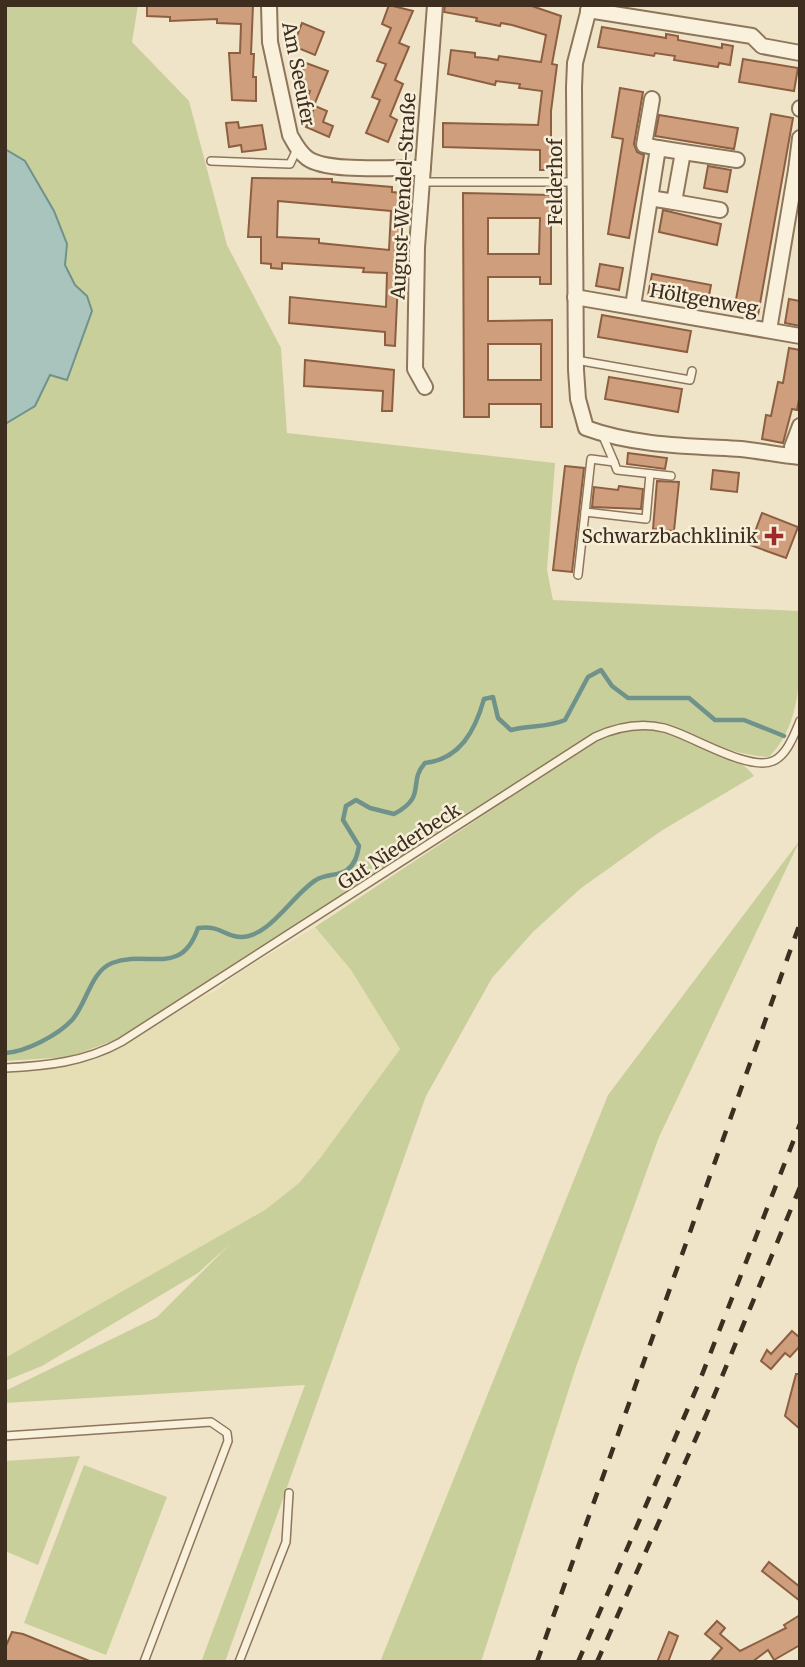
<svg xmlns="http://www.w3.org/2000/svg" width="805" height="1667" font-family="Merriweather,serif">
<rect width="100%" height="100%" fill="#f0e4c8"/>
<!-- farmland -->
<polygon fill="#e6deb5" points="315,927 351,970 400,1049 321,1157 299,1183 265,1210 5,1358 5,1072 50,1069 97,1059 205,995 214,992 240,972"/>
<!-- green -->
<g fill="#c9cf9b">
<path d="M 5,5 L 138,5 L 132,42 L 189,101 L 227,245 L 281,348 L 287,433 L 555,463 L 547,570 L 553,600 L 800,611 C 800,663 805,721 769,757 C 696,753 671,703 592,735 L 118,1039 L 69,1057 L 5,1061 L 5,424 L 35,406 L 87,296 L 75,285 L 65,265 L 67,244 L 25,162 L 5,149 Z"/>
<path d="M 640,728 C 672,732 735,750 754,776 L 661,831 L 580,889 L 533,932 L 492,978 L 426,1096 L 225,1662 L 201,1662 L 305,1385 L 5,1403 L 5,1391 L 157,1317 L 230,1244 L 198,1273 L 42,1366 L 5,1381 L 5,1358 L 265,1210 L 299,1183 L 321,1157 L 400,1049 L 351,970 L 315,927 L 600,738 L 618,731 Z"/>
<polygon points="800,840 659,1137 576,1367 481,1662 380,1662 608,1095"/>
<polygon points="80,1456 38,1565 5,1551 5,1461"/>
<polygon points="84,1465 167,1497 106,1655 24,1623"/>
</g>
<!-- water -->
<polygon fill="#a9c4bc" stroke="#6f938a" stroke-width="2" points="5,149 25,161 54,211 67,244 65,265 75,285 87,296 92,311 67,380 50,375 35,406 5,424"/>
<g fill="none" stroke-linecap="round" stroke-linejoin="round">
<!-- stream -->
<path stroke="#6f938a" stroke-width="4.5" d="M 5,1053 C 26,1052 58,1035 72,1020 C 86,1005 91,971 112,963 C 148,949 181,978 198,928 C 221,925 223,936 240,937 C 269,938 292,895 316,880 C 325,874 338,876 347,870 C 355,864 357,856 359,846 L 343,820 L 346,806 L 356,800 L 370,808 L 394,814 C 428,796 407,783 425,763 C 460,759 475,731 484,699 L 493,697 L 498,718 L 511,730 C 530,725 547,728 565,720 L 588,677 L 601,670 L 612,686 L 628,698 L 689,698 L 715,720 L 744,720 L 784,736"/>
</g>
<!-- building -->
<g fill="#cf9f7d" stroke="#8d5f41" stroke-width="2" fill-rule="evenodd">
<polygon points="147,5 253,5 251,54 254,54 253,77 256,77 256,101 232,100 229,53 240,53 241,24 217,23 217,19 170,21 170,17 147,16"/>
<polygon points="389,5 413,11 399,43 409,47 395,80 403,84 390,116 397,120 388,142 366,133 380,100 372,97 386,64 377,61 391,28 382,24"/>
<polygon points="445,5 529,5 561,16 552,64 557,65 551,111 551,170 540,170 540,150 443,147 443,123 538,125 542,91 519,88 520,84 496,81 495,85 448,74 451,50 475,53 475,57 486,58 498,60 499,56 541,62 546,35 512,25 501,23 500,26 476,21 477,18 444,12"/>
<polygon points="302,23 324,32 315,55 293,46"/>
<polygon points="602,27 666,38 666,34 678,36 678,40 722,48 722,44 733,46 730,65 719,63 718,67 674,60 675,56 655,53 654,56 598,47"/>
<polygon points="743,59 798,68 794,91 739,82"/>
<polygon points="306,63 328,71 315,103 305,103 310,91 297,86"/>
<polygon points="620,88 643,92 634,144 637,152 644,155 629,238 608,234 623,139 612,137"/>
<polygon points="315,106 327,111 323,122 333,126 329,137 306,127"/>
<polygon points="771,114 793,118 758,315 734,310"/>
<polygon points="659,115 738,128 734,149 655,136"/>
<polygon points="238,122 239,128 262,125 266,149 242,152 241,145 229,147 226,123"/>
<polygon points="708,166 731,170 727,192 704,188"/>
<path d="M 252,178 L 332,179 L 332,182 L 392,187 L 392,192 L 402,193 L 395,346 L 385,345 L 385,332 L 289,323 L 290,297 L 386,307 L 387,273 L 363,272 L 364,268 L 282,263 L 282,269 L 271,268 L 271,264 L 261,263 L 261,237 L 248,237 ZM 278,201 L 391,211 L 389,250 L 319,243 L 319,239 L 277,237 Z"/>
<path d="M 463,193 L 551,195 L 551,284 L 540,284 L 540,277 L 488,277 L 488,321 L 552,320 L 552,427 L 541,427 L 541,404 L 489,404 L 489,417 L 464,417 ZM 488,218 L 540,218 L 539,254 L 488,254 ZM 488,344 L 541,344 L 541,380 L 488,380 Z"/>
<polygon points="663,210 721,224 717,245 659,232"/>
<polygon points="600,264 623,268 619,290 596,286"/>
<polygon points="652,274 711,285 707,306 648,295"/>
<polygon points="789,299 800,301 800,326 785,323"/>
<polygon points="602,315 691,331 687,352 598,337"/>
<polygon points="789,348 800,350 800,394 797,410 792,409 783,443 762,439 766,415 771,416 778,382 783,383"/>
<polygon points="305,360 394,370 392,411 382,411 383,391 304,386"/>
<polygon points="609,377 682,389 678,412 605,399"/>
<polygon points="628,453 667,458 665,469 627,464"/>
<polygon points="565,466 584,468 572,572 553,570"/>
<polygon points="713,470 739,473 737,492 711,489"/>
<polygon points="657,481 679,482 674,531 653,529"/>
<polygon points="619,486 643,489 641,509 592,507 594,487 618,490"/>
<polygon points="762,513 798,527 786,558 750,545"/>
<polygon points="792,1331 799,1337 800,1346 790,1357 785,1353 771,1369 761,1361 767,1350 771,1354"/>
<polygon points="796,1374 800,1374 800,1429 785,1416"/>
<polygon points="769,1562 800,1587 800,1601 762,1571"/>
<polygon points="800,1615 800,1645 774,1660 768,1650 752,1662 710,1662 722,1648 705,1634 717,1621 725,1628 720,1634 740,1651 786,1628 784,1625"/>
<polygon points="12,1632 23,1634 92,1662 5,1662 5,1648"/>
<polygon points="669,1632 678,1636 668,1662 657,1662"/>
</g>
<g fill="none" stroke-linecap="round" stroke-linejoin="round">
<defs>
<g id="service">
<polyline points="211,161 290,164 297,149"/>
<polyline points="422,182 574,182"/>
<polyline points="576,360 690,380 692,371"/>
<polyline points="602,434 614,462"/>
<polyline points="585,512 646,519 650,474"/>
<polyline points="578,575 591,459 614,462 617,470 671,476"/>
<path d="M 5,1068 C 46,1066 85,1062 121,1042 L 595,737 C 617,727 639,722 664,728 C 689,734 748,772 773,761 C 787,755 794,735 800,721"/>
<polyline points="5,1436 211,1422 227,1433 228,1441 144,1662"/>
<polyline points="239,1662 286,1542 289,1493"/>
</g>
<g id="minor">
<path d="M 269,5 L 270,42 L 290,135 C 295,144 299,152 307,158 C 327,173 396,167 423,168"/>
<path d="M 590,5 L 575,63 L 574,87 L 576,370 L 578,399 L 586,428 C 635,446 689,446 741,449 C 760,451 780,455 800,457"/>
<polyline points="588,10 752,36 762,46 800,53"/>
<polyline points="652,99 644,145 658,148"/>
<polyline points="800,108 800,109"/>
<polyline points="683,152 737,160"/>
<polyline points="796,170 800,138"/>
<polyline points="674,202 720,210"/>
<polyline points="575,297 800,336"/>
<polyline points="633,306 658,148 683,152 674,202 650,198"/>
<polyline points="769,330 796,170 800,171"/>
<polyline points="425,387 415,369 417,247 435,5"/>
<polyline points="792,447 800,426"/>
</g>
</defs>
<!-- service casing -->
<use href="#service" stroke="#8d765c" stroke-width="10"/>
<!-- minor casing -->
<use href="#minor" stroke="#8d765c" stroke-width="18"/>
<!-- service -->
<use href="#service" stroke="#faf1dc" stroke-width="7"/>
<!-- minor -->
<use href="#minor" stroke="#faf1dc" stroke-width="14"/>
<!-- rail -->
<g stroke="#3d2e20" stroke-width="4.5" stroke-dasharray="12 12" stroke-linecap="butt">
<polyline points="537,1662 800,923"/>
<polyline points="578,1662 698,1385 800,1124"/>
<polyline points="597,1662 707,1413 800,1187"/>
</g>
</g>
<!-- markers -->
<path fill="#9e2a2b" stroke="#f7eed8" stroke-width="2.5" d="M770.5 525.5h7v7h7v7h-7v7h-7v-7h-7v-7h7z"/>
<g text-anchor="middle" stroke-width="5" stroke-linejoin="round" paint-order="stroke">
<!-- street labels -->
<g font-size="19" fill="#3d2e20" stroke="#f7eed8">
<text transform="translate(299 74) rotate(79)" y="7">Am Seeufer</text>
<text transform="translate(555 182) rotate(-90)" y="7">Felderhof</text>
<text transform="translate(403 196) rotate(-87)" y="7">August-Wendel-Straße</text>
<text transform="translate(704 299) rotate(10)" y="7">Höltgenweg</text>
<text transform="translate(399 846) rotate(-33)" y="7">Gut Niederbeck</text>
</g>
<!-- poi labels -->
<g font-size="19" fill="#3d2e20" stroke="#f7eed8" text-anchor="end">
<text x="758" y="543">Schwarzbachklinik</text>
</g>
</g>
<!-- border -->
<rect width="805" height="1667" fill="none" stroke="#3d2e20" stroke-width="14"/>
</svg>
